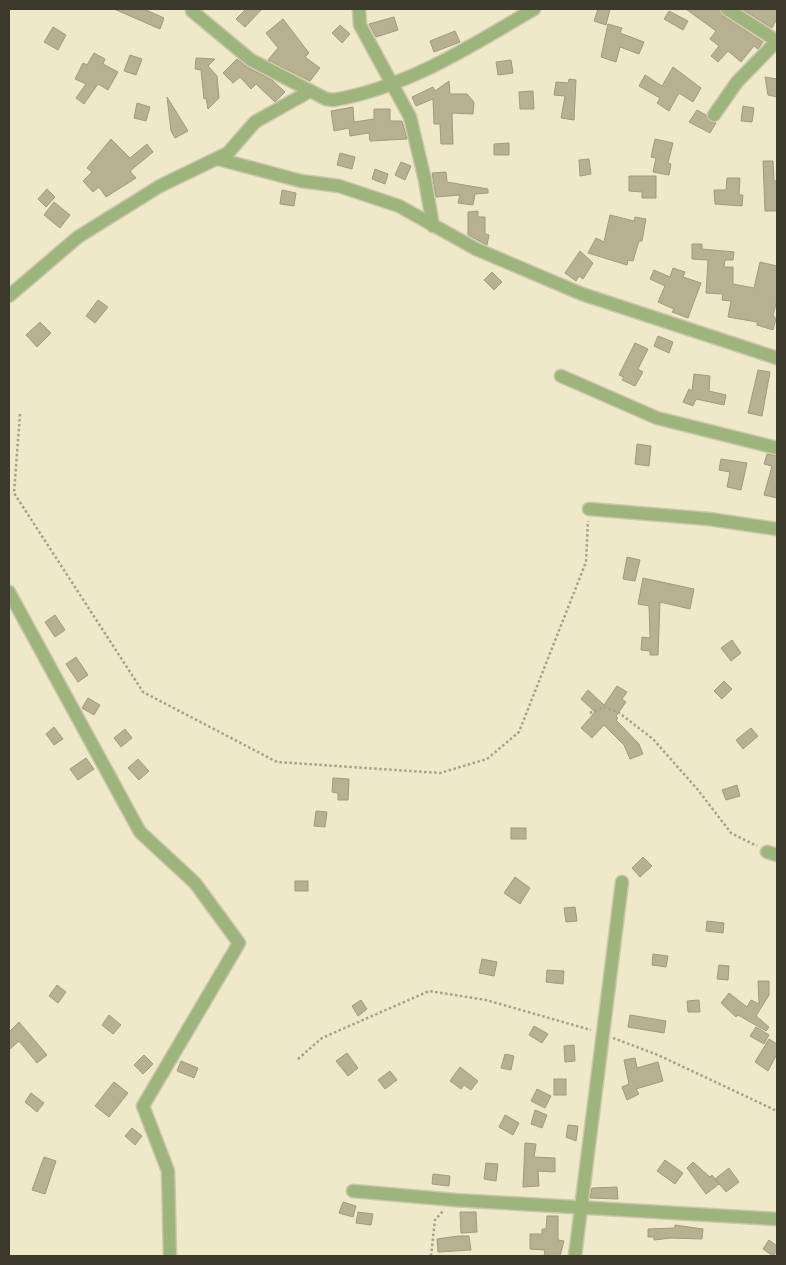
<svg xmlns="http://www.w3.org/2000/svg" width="786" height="1265" font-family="Figtree,sans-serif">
<rect width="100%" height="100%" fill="#f0e9c9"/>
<!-- building -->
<g fill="#b7b192" stroke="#a19b7d">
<polygon points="114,9 144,9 164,18 160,29"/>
<polygon points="246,9 262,9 245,27 236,19"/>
<polygon points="598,9 610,9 606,25 594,21"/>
<polygon points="686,9 719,9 723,16 763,42 758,49 754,46 741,62 728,51 718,62 711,56 719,46 710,39 716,31"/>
<polygon points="742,9 777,9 777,19 772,28"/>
<polygon points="669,11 688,21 683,30 664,19"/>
<polygon points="394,17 398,30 376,37 369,24"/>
<polygon points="283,19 309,53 305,57 320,68 310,81 268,60 278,48 266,33"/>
<polygon points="608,24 622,28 620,33 644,42 639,54 620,47 616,62 601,57"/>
<polygon points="340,25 350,34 342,43 332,33"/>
<polygon points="53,27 66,35 58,50 44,42"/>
<polygon points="455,31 460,42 434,52 430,41"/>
<polygon points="94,53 105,59 103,64 118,72 108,90 98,84 84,104 76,98 86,84 75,79 83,63 87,65"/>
<polygon points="130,55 142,59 136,75 124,71"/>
<polygon points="196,58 215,59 208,66 217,76 219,98 208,109 206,98 204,99 201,70 195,69"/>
<polygon points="237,59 247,67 272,80 285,92 275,102 256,84 251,89 240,77 233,83 223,73"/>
<polygon points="511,60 513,73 498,75 496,62"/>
<polygon points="673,67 701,88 693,102 679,93 669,111 657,103 660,98 639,86 645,75 662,86"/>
<polygon points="765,77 777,79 777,97 768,95"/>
<polygon points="569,79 576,80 574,120 561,118 565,96 554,95 556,82 568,83"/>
<polygon points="449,81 450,94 467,94 474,102 473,114 452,113 453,144 441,144 440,124 434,124 433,99 416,106 412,97 433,87 435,91"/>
<polygon points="533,91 534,109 520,109 519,92"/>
<polygon points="167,97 188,131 175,138 171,131"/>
<polygon points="137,103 150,107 146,121 134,118"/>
<polygon points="743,106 754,108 752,122 741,121"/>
<polygon points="353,107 354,122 374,119 374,109 390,109 390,121 402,121 407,139 370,141 369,133 350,136 349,128 334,131 331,111"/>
<polygon points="697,110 706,115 710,122 716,123 710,133 689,122"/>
<polygon points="111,139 130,158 147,144 153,152 130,171 136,178 106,197 99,187 93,192 83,181 92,172 87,168"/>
<polygon points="655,139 673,143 668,163 671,164 669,175 653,172 656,158 651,157"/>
<polygon points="509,143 509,155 494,155 494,144"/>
<polygon points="340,153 355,157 352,169 337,165"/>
<polygon points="589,159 591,174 580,176 579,160"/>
<polygon points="763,161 773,161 774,181 777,181 777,211 765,211"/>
<polygon points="401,162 411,166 405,180 395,175"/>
<polygon points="375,169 388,174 385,184 372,179"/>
<polygon points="446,172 447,182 488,189 488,193 475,194 473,205 458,203 460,195 436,197 432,173"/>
<polygon points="629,176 656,176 656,198 642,198 642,192 629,191"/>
<polygon points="727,178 740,178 739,195 743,195 742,206 715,204 714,190 726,190"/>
<polygon points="47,189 55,197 46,207 38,199"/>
<polygon points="282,190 296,193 294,206 280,204"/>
<polygon points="54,202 70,215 60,228 44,215"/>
<polygon points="478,211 478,217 485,217 485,234 489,235 487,245 468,235 468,212"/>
<polygon points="610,215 634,221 635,217 646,219 642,241 639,241 633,261 628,260 627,265 588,253 596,238 604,242"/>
<polygon points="692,244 702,244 702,249 734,252 733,260 725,260 724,267 733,267 733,284 754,288 760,262 777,266 777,300 773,315 776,319 773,330 757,325 757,322 728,317 731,301 722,300 723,294 706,293 708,260 692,259"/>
<polygon points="580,251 593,263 583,279 579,276 576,281 565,273"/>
<polygon points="673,268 685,272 683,277 701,283 688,318 672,312 674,309 658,302 665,286 650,279 654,270 670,277"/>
<polygon points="492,272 502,282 494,290 484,280"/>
<polygon points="98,300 108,307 95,323 86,316"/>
<polygon points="40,322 51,333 37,347 26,335"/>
<polygon points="658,336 673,342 669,353 654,346"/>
<polygon points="635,343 648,349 638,369 643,372 635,386 622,380 624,377 619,375"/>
<polygon points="758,370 770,372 762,416 748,413"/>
<polygon points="694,374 710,376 709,391 726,395 724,405 696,399 693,406 683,402 689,389 692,391"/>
<polygon points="637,444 651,446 649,466 635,464"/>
<polygon points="767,454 777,456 777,498 764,495 772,466 764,464"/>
<polygon points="721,459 747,463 741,490 727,487 730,472 719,470"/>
<polygon points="627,557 640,560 635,581 623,579"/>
<polygon points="643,578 694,589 690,609 660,602 658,655 650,655 650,651 641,650 642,637 650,638 649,606 638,604"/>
<polygon points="55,615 65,630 55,637 45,622"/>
<polygon points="732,640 741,653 731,661 721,648"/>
<polygon points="76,657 88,675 78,682 66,664"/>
<polygon points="724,681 732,689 722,699 714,691"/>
<polygon points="617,686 627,692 622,699 626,702 616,716 618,718 616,720 639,744 643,754 630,759 624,745 604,725 592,738 581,728 595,712 581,699 588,690 604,705"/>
<polygon points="88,698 100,705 94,715 82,708"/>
<polygon points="54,727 63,739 54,745 46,734"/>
<polygon points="751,728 758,736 743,749 736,740"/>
<polygon points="125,729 132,738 121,747 114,738"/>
<polygon points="86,758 94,769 78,780 70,769"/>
<polygon points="138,759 149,771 139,780 128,768"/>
<polygon points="333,778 349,779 348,800 338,800 338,793 332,792"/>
<polygon points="737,785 740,796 726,800 722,790"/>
<polygon points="316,811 327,812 325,827 314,826"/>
<rect x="511" y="828" width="15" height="11"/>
<polygon points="643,857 652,866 640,877 632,868"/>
<polygon points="515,877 530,888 520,904 504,893"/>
<rect x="295" y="881" width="13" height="10"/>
<polygon points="575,907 577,921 566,922 564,908"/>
<polygon points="707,921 724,923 723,933 706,931"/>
<polygon points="653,954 668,956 666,967 652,965"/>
<polygon points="482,959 497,962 494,976 479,973"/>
<polygon points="719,965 729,966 728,980 717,979"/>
<polygon points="547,970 564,971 563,984 546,982"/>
<polygon points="758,981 769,981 769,995 756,1016 769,1027 766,1031 738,1015 736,1017 721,1003 729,993 747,1007 751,1000 759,1004"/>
<polygon points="57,985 66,992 58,1003 49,996"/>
<polygon points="361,1000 367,1009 358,1016 352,1006"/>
<polygon points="699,1000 700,1012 688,1012 687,1001"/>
<polygon points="109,1015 121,1025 113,1034 102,1025"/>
<polygon points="630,1015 666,1021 664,1033 628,1027"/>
<polygon points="19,1022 47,1055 37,1063 19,1041 9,1050 9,1032"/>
<polygon points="534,1026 548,1034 542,1043 529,1035"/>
<polygon points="756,1027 769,1035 764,1044 750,1036"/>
<polygon points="769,1039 777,1044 777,1054 768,1071 755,1062"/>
<polygon points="574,1045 575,1061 565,1062 564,1046"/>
<polygon points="347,1053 358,1068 348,1076 336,1061"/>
<polygon points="505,1054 514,1056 511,1070 501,1068"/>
<polygon points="144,1055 153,1064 143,1074 134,1065"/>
<polygon points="635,1058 637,1068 658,1062 663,1081 636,1089 639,1094 627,1100 622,1087 629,1084 624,1060"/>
<polygon points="181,1061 198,1068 194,1078 177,1071"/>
<polygon points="460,1067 478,1081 471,1090 464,1085 461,1089 450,1081"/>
<polygon points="390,1071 397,1080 385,1089 378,1080"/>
<rect x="554" y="1079" width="12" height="16"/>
<polygon points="114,1082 128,1093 109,1117 95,1106"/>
<polygon points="537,1089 551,1096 545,1108 531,1101"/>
<polygon points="31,1093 44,1103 37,1112 25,1102"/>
<polygon points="535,1110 547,1115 542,1128 531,1124"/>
<polygon points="505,1115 519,1123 513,1135 499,1127"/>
<polygon points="568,1125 578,1126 576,1141 566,1137"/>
<polygon points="132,1128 142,1136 135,1145 125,1136"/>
<polygon points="525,1143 536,1144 534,1157 555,1158 555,1172 538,1171 539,1186 523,1187"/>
<polygon points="44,1157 56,1161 45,1194 32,1190"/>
<polygon points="665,1160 683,1173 675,1184 657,1171"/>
<polygon points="693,1162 710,1177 712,1175 719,1184 706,1194 687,1168"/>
<polygon points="486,1163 498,1164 496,1181 484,1179"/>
<polygon points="729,1168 739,1182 726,1192 715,1179"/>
<polygon points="433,1174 450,1176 449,1186 432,1184"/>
<polygon points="617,1187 618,1199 590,1198 592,1188"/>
<polygon points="343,1202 356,1206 353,1217 339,1213"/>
<polygon points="358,1212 373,1214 371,1225 356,1223"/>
<polygon points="460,1212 476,1212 477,1232 461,1233"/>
<polygon points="547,1216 558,1216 558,1240 564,1241 560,1256 544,1256 545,1250 530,1249 530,1234 542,1234 542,1229 546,1229"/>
<polygon points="675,1225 703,1229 702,1239 671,1238 654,1240 654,1237 648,1237 648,1229 675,1228"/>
<polygon points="458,1236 469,1236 471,1250 438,1252 437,1239"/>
<polygon points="769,1240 777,1246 777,1251 773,1256 763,1249"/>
</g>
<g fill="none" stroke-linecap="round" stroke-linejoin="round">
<defs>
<g id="minor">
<polyline points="359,9 360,25 410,117 425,180 433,226"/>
<path d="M 192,11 L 251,60 L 326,99 L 333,100 C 406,88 471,46 534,9"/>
<polyline points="714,115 737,82 777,41 727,9"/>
<polyline points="218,159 301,181 339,186 399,206 476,249 582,294 777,358"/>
<polyline points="9,296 78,237 160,186 228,153 255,122 310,91"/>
<polyline points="561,376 657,418 777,448"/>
<polyline points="589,509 709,519 777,529"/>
<polyline points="9,592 140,832 195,883 239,943 143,1106 168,1171 170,1256"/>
<polyline points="767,852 777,855"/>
<polyline points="353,1191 455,1200 777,1219"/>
<polyline points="575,1256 622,882"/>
</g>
</defs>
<!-- minor casing -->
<use href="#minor" stroke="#ccc6aa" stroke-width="15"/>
<!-- path -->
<g stroke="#a5a088" stroke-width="2.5" stroke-dasharray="2.5 2.5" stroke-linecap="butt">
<polyline points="20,414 14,493 143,692 277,762 440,773 487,759 519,732 586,562 588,521"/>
<polyline points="590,713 604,707 618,712 653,739 698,790 731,833 757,846"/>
<polyline points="613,1038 658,1055 777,1111"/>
<polyline points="298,1059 322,1038 429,991 486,1000 591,1030"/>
<polyline points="431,1256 435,1220 443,1211"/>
</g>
<!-- minor -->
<use href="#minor" stroke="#9eb47d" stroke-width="12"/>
</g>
<!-- border -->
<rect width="786" height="1265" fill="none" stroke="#3b382c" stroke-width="20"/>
</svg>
